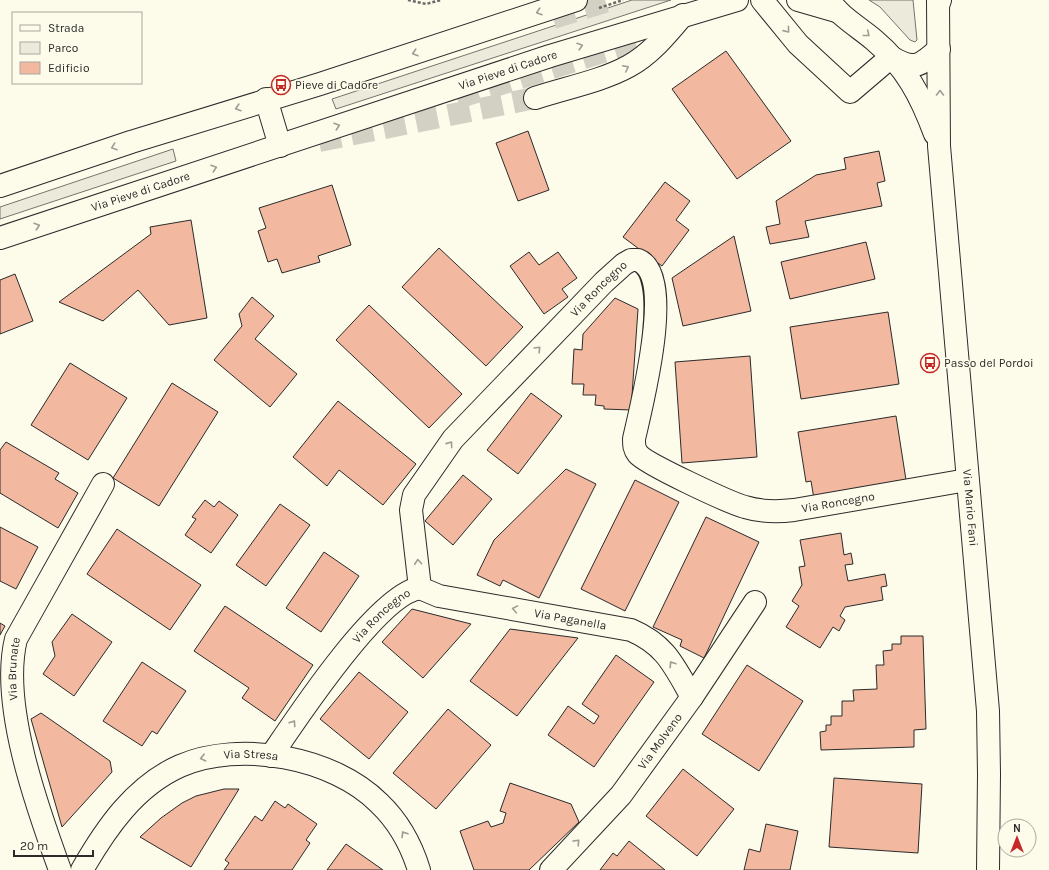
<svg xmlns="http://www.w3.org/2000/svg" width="1049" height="870" font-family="Karla,sans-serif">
<rect width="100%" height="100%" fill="#fdfbea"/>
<!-- green -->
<g fill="#ecebdb" stroke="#74746e">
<polygon points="632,0 671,0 336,109 332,99"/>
<polygon points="869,0 913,0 917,40 915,42 910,40 880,7"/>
<polygon points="173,149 176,161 0,219 0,207"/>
</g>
<!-- building -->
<g fill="#f2b8a0" stroke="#2b2b2b">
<polygon points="726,51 791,141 737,179 672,89"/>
<polygon points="528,131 549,190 518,201 496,143"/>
<polygon points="879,151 885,181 877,183 882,206 805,221 809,237 770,244 766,227 780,224 776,201 816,175 846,169 844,158"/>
<polygon points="665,182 690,201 676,220 689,230 662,266 623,237"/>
<polygon points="332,185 351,245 318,256 320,262 282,273 277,259 268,262 258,231 266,228 259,208"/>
<polygon points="191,220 207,318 169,325 138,290 103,321 59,302 151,234 150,227"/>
<polygon points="734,236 751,311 683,326 672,278"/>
<polygon points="866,242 875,279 790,299 781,262"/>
<polygon points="439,248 523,327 486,366 402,287"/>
<polygon points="529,252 539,265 558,252 577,278 562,289 568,297 544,314 510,266"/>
<polygon points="15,274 33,321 0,334 0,280"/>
<polygon points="252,297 274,316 255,339 297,374 270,407 214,360 242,326 239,314"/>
<polygon points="615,298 638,309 631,410 604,409 604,406 595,405 596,395 583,395 584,384 572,384 574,349 582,350 583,334"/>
<polygon points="369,305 462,394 429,428 336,340"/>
<polygon points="888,312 899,384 801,399 790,327"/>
<polygon points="750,356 757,457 682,463 675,362"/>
<polygon points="70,363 127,398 88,460 31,425"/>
<polygon points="172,383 218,412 159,506 113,478"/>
<polygon points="531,393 562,416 518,474 487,450"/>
<polygon points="338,401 416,464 383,505 339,470 327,486 293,457"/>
<polygon points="896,416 906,480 814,499 811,481 806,482 798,432"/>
<polygon points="6,442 59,473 55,479 78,493 58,528 0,493 0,450"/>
<polygon points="566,469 596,484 539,598 503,580 500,586 477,575 494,540"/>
<polygon points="463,475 492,499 453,545 425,521"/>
<polygon points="635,480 679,502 625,611 581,589"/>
<polygon points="205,500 214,507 219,501 238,515 211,553 185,535 196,519 192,517"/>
<polygon points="280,504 310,525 266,586 236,565"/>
<polygon points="706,517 759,542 704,658 680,646 682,640 653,627"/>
<polygon points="0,527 38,547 16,589 0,581"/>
<polygon points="117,529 201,585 170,630 87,574"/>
<polygon points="841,533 844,555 851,553 853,564 845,565 848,581 885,574 887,586 881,587 883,600 845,607 840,616 845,620 839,631 833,627 820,648 786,627 799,606 792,601 802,585 799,567 805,566 800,540"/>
<polygon points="324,552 359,576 321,632 286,608"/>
<polygon points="225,606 313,665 275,721 242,698 249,688 194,651"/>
<polygon points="412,609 471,624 423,678 382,642"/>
<polygon points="72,614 112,642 74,696 43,674 55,656 52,642"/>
<polygon points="0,623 5,626 0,635"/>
<polygon points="510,629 578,638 517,716 470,681"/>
<polygon points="901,636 923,636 926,729 914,730 914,747 821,750 820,732 826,731 826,725 831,725 831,716 842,716 842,701 854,701 853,690 877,689 876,665 884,665 883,651 892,650 892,644 901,644"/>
<polygon points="616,655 654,682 594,767 548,735 568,706 594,724 599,716 582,704"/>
<polygon points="142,662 186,691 157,734 152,731 142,746 103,721"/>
<polygon points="747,665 803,701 759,771 702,734"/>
<polygon points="359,672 408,712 369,759 320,719"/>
<polygon points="448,709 491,745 436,809 393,773"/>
<polygon points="41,713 110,761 112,772 62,827 31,719"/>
<polygon points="683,769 734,809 697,856 646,816"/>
<polygon points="834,778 922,784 918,853 829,847"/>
<polygon points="510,783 571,804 579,822 529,870 474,870 460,831 488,821 491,827 503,823 506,813 500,811"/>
<polygon points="224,789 239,789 191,867 140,837 161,818 182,803 196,796"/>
<polygon points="275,801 285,808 288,804 317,824 306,840 310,843 292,870 224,870 229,863 225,860 255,816 262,821"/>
<polygon points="766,824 798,831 790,870 744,870 749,849 760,852"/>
<polygon points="629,841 665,870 600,870 613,853 617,856"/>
<polygon points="346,844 383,870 327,870"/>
</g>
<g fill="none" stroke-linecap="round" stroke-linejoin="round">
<!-- highway-tunnel -->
<g stroke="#d3d1c4" stroke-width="22" stroke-dasharray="22 11" stroke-linecap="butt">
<polyline points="553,18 611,0"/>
<polyline points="457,98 657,35"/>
<polyline points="319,141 535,98"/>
</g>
<defs>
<g id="minor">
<path d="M 762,0 L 798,44 L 850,92 L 891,57 C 915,71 920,66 939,49"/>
<polyline points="798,0 836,11"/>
<path d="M 829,0 C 840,17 859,27 874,40 C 906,67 921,96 935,134"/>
<path id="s1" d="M 938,0 L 939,146 L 988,711 L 989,774 L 988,870"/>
<polyline points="266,99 280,146"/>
<polyline points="0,186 131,142 320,84 576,0"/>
<path id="s2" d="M 0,238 L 550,56 L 737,0"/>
<path id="s3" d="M 420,588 L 439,596 L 631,630 C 666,645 674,666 692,697"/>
<path id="s4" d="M 271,756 C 296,719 378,594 420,588 L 411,510 L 414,495 L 453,439 L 604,282 L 624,264 L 631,260 L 638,260 C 676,275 641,407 634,439 C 634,445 634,449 638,454 C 646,464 730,503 745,507 C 761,512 777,512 794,510 L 967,480"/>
<path id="s5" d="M 60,870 C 37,807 0,704 16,639 L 103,484"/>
<path id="s6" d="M 82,870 C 106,828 135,786 180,766 C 240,740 333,757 379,803 C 399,822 411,844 419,870"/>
<path id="s7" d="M 551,870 L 621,795 L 692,697 L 755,602"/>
</g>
<g id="highway">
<polyline points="939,3 940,0"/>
<path d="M 535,98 C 565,88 602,81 629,66 C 651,54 667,34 683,15"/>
</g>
</defs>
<!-- minor casing -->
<use href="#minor" stroke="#2b2b2b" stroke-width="24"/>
<!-- highway casing -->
<use href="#highway" stroke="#2b2b2b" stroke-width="24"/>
<!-- path -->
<g stroke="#6a6964" stroke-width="2.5" stroke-dasharray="3 2" stroke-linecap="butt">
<polyline points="408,0 426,4 441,0"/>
<polyline points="599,8 623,0"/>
</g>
<!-- minor -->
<use href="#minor" stroke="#fdfbea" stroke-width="22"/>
<!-- highway -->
<use href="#highway" stroke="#fdfbea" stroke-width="22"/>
</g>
<!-- one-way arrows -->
<defs><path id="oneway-chevron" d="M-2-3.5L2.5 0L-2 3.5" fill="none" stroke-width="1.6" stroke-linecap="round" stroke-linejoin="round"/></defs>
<g stroke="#9e9d94">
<use href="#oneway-chevron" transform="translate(539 12) rotate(162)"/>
<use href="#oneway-chevron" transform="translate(787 30) rotate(51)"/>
<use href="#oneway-chevron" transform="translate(867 34) rotate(39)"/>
<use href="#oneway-chevron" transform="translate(580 46) rotate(-17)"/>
<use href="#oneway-chevron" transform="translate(415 53) rotate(162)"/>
<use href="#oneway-chevron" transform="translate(626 68) rotate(-26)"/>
<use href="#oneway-chevron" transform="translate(940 93) rotate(-90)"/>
<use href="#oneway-chevron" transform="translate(238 108) rotate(163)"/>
<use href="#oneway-chevron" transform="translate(337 126) rotate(-18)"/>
<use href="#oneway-chevron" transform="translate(114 147) rotate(161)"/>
<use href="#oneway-chevron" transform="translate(214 168) rotate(-18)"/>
<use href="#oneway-chevron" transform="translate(37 226) rotate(-18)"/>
<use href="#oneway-chevron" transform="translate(538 349) rotate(-46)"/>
<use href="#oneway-chevron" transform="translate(450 444) rotate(-55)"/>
<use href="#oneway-chevron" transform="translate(418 562) rotate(-94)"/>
<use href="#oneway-chevron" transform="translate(515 609) rotate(-170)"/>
<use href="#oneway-chevron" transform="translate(672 664) rotate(-123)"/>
<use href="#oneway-chevron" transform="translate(293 723) rotate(-56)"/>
<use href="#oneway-chevron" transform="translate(203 758) rotate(167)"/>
<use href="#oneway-chevron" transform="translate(404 834) rotate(-122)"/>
<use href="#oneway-chevron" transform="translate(577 842) rotate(-47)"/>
</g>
<!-- icons -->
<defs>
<symbol id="bus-ring" viewBox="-11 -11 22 22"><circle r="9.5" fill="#fdfbea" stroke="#c62828" stroke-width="1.5"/><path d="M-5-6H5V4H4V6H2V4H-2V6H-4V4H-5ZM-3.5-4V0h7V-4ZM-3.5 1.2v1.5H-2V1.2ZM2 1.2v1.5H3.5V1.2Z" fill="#c62828"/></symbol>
</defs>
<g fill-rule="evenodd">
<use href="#bus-ring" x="270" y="74" width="22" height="22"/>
<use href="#bus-ring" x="919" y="352" width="22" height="22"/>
</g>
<g text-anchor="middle" stroke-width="3" stroke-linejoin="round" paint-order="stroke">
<!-- street labels -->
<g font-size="12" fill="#2b2b2b" stroke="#fdfbea">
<text dy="4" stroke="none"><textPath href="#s2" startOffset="535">Via Pieve di Cadore</textPath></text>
<text dy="4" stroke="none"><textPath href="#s2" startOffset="148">Via Pieve di Cadore</textPath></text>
<text dy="4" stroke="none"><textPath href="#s4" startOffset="599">Via Roncegno</textPath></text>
<text dy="4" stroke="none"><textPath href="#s4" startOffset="1066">Via Roncegno</textPath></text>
<text dy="4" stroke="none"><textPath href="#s1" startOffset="509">Via Mario Fani</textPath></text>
<text dy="4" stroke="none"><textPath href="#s4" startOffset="179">Via Roncegno</textPath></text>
<text dy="4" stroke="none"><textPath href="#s3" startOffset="154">Via Paganella</textPath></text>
<text dy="4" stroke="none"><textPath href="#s5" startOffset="208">Via Brunate</textPath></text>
<text dy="4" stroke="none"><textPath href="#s7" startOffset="169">Via Molveno</textPath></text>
<text dy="4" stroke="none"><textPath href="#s6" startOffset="218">Via Stresa</textPath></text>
</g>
<!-- poi labels -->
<g font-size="12" fill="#2b2b2b" stroke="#fdfbea" text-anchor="start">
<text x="295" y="89">Pieve di Cadore</text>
<text x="944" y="367">Passo del Pordoi</text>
</g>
</g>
<!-- legend -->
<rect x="12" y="12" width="130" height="72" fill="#fdfbea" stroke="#a9a89e"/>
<rect x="20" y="25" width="20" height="6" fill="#fdfbea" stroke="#a9a89e"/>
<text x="48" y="32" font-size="12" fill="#2b2b2b">Strada</text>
<rect x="20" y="42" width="20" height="12" fill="#ecebdb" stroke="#a9a89e"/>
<text x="48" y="52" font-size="12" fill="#2b2b2b">Parco</text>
<rect x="20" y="62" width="20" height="12" fill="#f2b8a0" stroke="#a9a89e"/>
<text x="48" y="72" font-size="12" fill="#2b2b2b">Edificio</text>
<!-- north arrow -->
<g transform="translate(1017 838)"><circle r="19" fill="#fdfbea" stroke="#a9a89e"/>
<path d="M0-3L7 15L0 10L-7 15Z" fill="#c62828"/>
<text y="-6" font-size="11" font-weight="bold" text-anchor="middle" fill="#2b2b2b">N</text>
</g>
<!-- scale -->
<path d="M14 850v6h79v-6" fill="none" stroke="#2b2b2b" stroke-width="2"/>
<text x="20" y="850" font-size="12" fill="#2b2b2b" stroke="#fdfbea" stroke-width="3" paint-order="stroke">20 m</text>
</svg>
